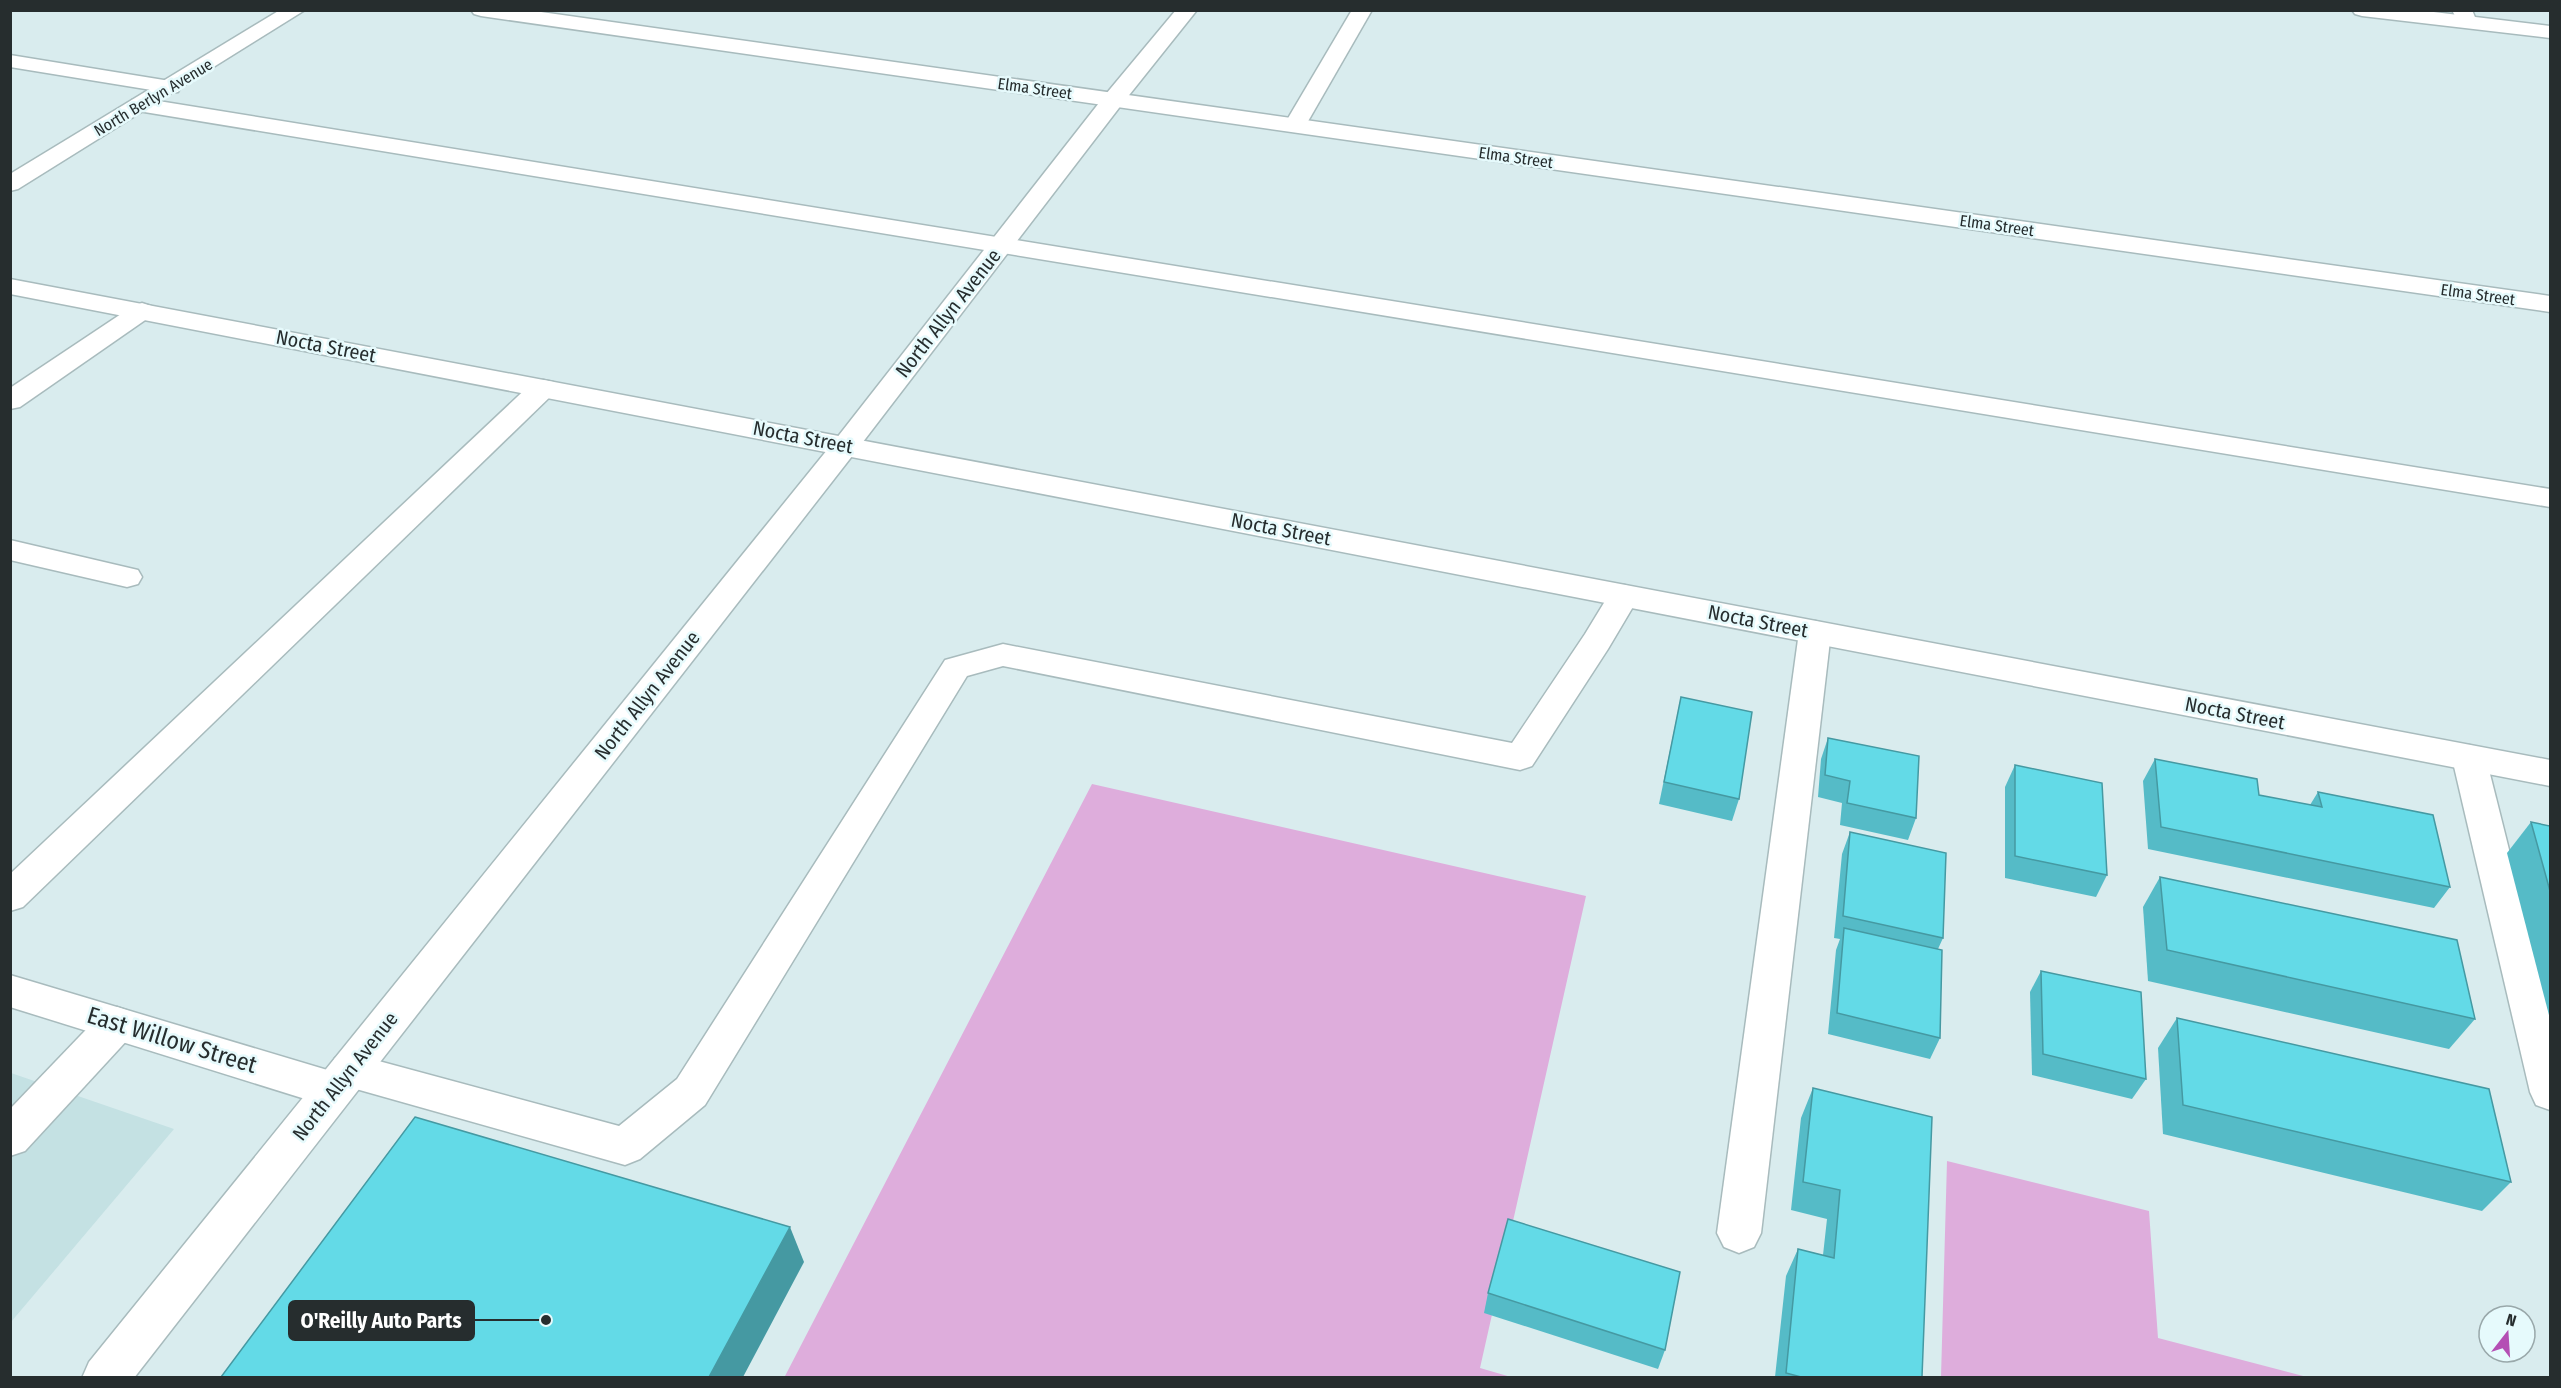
<svg xmlns="http://www.w3.org/2000/svg" width="2561" height="1388" font-family="'Fira Sans Condensed',sans-serif">
<rect width="100%" height="100%" fill="#d9ecee"/>
<!-- built -->
<polygon fill="#c4e1e3" points="11,1073 174,1129 11,1322"/>
<!-- green -->
<g fill="#deaddc">
<polygon points="1092,784 1586,896 1480,1368 1511,1377 784,1378"/>
<polygon points="1947,1161 2149,1211 2158,1338 2307,1377 1941,1377"/>
</g>
<g fill="none" stroke-linecap="round" stroke-linejoin="round">
<defs>
<g id="service">
<polygon points="1352,10 1372,10 1303,130 1295,132 1287,130 1284,125"/>
<polygon points="10,55 170,81 178,82 181,87 178,92 170,93 10,67"/>
<polygon points="140,98 2550,489 2550,507 132,110 129,105 132,100"/>
<polygon points="142,303 151,306 155,311 151,316 20,407 10,409 10,388 133,306"/>
<polygon points="543,380 553,382 557,388 553,394 23,907 10,911 10,874 533,382"/>
<polygon points="10,540 138,570 142,577 138,584 127,587 10,560"/>
<polygon points="1624,585 1635,588 1640,595 1608,649 1532,766 1520,770 1003,666 967,676 705,1105 640,1159 625,1165 349,1087 335,1082 329,1070 335,1058 349,1053 619,1126 677,1079 945,660 1003,644 1512,743 1585,634 1613,588"/>
<polygon points="1815,621 1826,624 1831,632 1761,1233 1754,1247 1739,1253 1724,1247 1717,1233 1799,632 1804,624"/>
<polygon points="2469,745 2481,749 2486,758 2550,1013 2550,1110 2536,1105 2530,1092 2452,758 2457,749"/>
<polygon points="117,1007 131,1012 137,1024 131,1036 25,1151 10,1156 10,1109 103,1012"/>
</g>
<g id="minor">
<polygon points="280,10 305,10 18,189 10,191 10,174"/>
<polygon points="471,10 527,10 2550,296 2550,312 481,16 474,14"/>
<polygon points="2452,10 2472,10 2477,22 2474,26 2460,26"/>
<polygon points="10,279 2550,760 2550,786 10,294"/>
<polygon points="10,975 334,1072 348,1078 354,1090 348,1102 334,1108 10,1007"/>
</g>
<g id="tertiary">
<polygon points="1176,10 1197,10 1122,104 856,451 134,1378 82,1378 89,1362 836,439 1106,94"/>
<polygon points="2352,10 2417,10 2550,26 2550,38 2362,16 2355,14"/>
</g>
</defs>
<!-- service casing -->
<use href="#service" stroke="#a8bbbd" stroke-width="3"/>
<!-- minor casing -->
<use href="#minor" stroke="#a8bbbd" stroke-width="3"/>
<!-- tertiary casing -->
<use href="#tertiary" stroke="#a8bbbd" stroke-width="3"/>
<!-- service -->
<use href="#service" fill="#fff" fill-rule="evenodd"/>
<!-- minor -->
<use href="#minor" fill="#fff" fill-rule="evenodd"/>
<!-- tertiary -->
<use href="#tertiary" fill="#fff" fill-rule="evenodd"/>
</g>
<!-- wall -->
<g fill="#55bbc7">
<polygon points="1681,697 1739,799 1732,821 1659,804"/>
<polygon points="1828,738 1916,818 1908,840 1840,825 1842,803 1818,797 1821,759"/>
<polygon points="2155,759 2259,795 2310,805 2318,792 2450,887 2434,908 2148,849 2143,781"/>
<polygon points="2015,765 2107,875 2096,897 2005,878 2005,787"/>
<polygon points="2531,822 2550,826 2550,1019 2507,853"/>
<polygon points="1850,832 1943,938 1938,949 1940,1038 1930,1059 1828,1034 1836,950 1840,939 1834,938 1842,854"/>
<polygon points="2160,877 2475,1019 2449,1049 2148,981 2143,907"/>
<polygon points="2041,971 2146,1079 2132,1099 2032,1075 2030,992"/>
<polygon points="2177,1018 2511,1182 2482,1211 2163,1134 2158,1048"/>
<polygon points="1813,1088 1922,1377 1775,1377 1786,1276 1798,1249 1823,1255 1827,1219 1791,1210 1801,1118"/>
<polygon points="1488,1293 1665,1350 1658,1369 1484,1313"/>
</g>
<!-- shaded-wall -->
<polygon fill="#4599a2" points="790,1227 804,1262 743,1377 709,1377"/>
<!-- building -->
<g fill="#63dae7" stroke="#4599a2" stroke-width="1.5">
<polygon points="1681,697 1752,712 1739,799 1664,782"/>
<polygon points="1828,738 1919,756 1916,818 1847,803 1850,781 1825,775"/>
<polygon points="2155,759 2257,779 2259,795 2322,807 2318,792 2433,815 2450,887 2161,827"/>
<polygon points="2015,765 2102,783 2107,875 2015,856"/>
<polygon points="2531,822 2550,826 2550,891"/>
<polygon points="1850,832 1946,853 1943,938 1843,916"/>
<polygon points="2160,877 2457,940 2475,1019 2167,950"/>
<polygon points="1844,928 1942,950 1940,1038 1837,1013"/>
<polygon points="2041,971 2141,992 2146,1079 2043,1054"/>
<polygon points="2177,1018 2489,1089 2511,1182 2183,1105"/>
<polygon points="1813,1088 1932,1117 1922,1377 1801,1377 1786,1373 1798,1249 1834,1258 1840,1190 1803,1182"/>
<polygon points="415,1117 790,1227 709,1377 221,1377"/>
<polygon points="1508,1219 1680,1272 1665,1350 1488,1293"/>
</g>
<g text-anchor="middle" stroke-width="5" stroke-linejoin="round" paint-order="stroke">
<!-- far-street labels -->
<g font-size="16" fill="#262d2e" stroke="#e6fafc">
<text transform="translate(1035 88) rotate(8)" y="6">Elma Street</text>
<text transform="translate(153 97) rotate(-31)" y="6">North Berlyn Avenue</text>
<text transform="translate(1516 157) rotate(8)" y="6">Elma Street</text>
<text transform="translate(1997 225) rotate(8)" y="6">Elma Street</text>
<text transform="translate(2478 294) rotate(8)" y="6">Elma Street</text>
</g>
<!-- street labels -->
<g font-size="20" fill="#262d2e" stroke="#e6fafc">
<text transform="translate(948 313) rotate(-52)" y="7">North Allyn Avenue</text>
<text transform="translate(326 346) rotate(11)" y="7">Nocta Street</text>
<text transform="translate(803 437) rotate(11)" y="7">Nocta Street</text>
<text transform="translate(1281 529) rotate(11)" y="7">Nocta Street</text>
<text transform="translate(1758 621) rotate(11)" y="7">Nocta Street</text>
<text transform="translate(647 695) rotate(-52)" y="7">North Allyn Avenue</text>
<text transform="translate(2235 713) rotate(11)" y="7">Nocta Street</text>
<text transform="translate(345 1076) rotate(-52)" y="7">North Allyn Avenue</text>
</g>
<!-- near-street labels -->
<g font-size="24" fill="#262d2e" stroke="#e6fafc">
<text transform="translate(172 1040) rotate(17)" y="8">East Willow Street</text>
</g>
</g>
<!-- callouts -->
<path fill="none" stroke="#262d2e" stroke-width="2" d="M546 1320L474 1320"/>
<circle fill="#262d2e" stroke="#e6fafc" stroke-width="2" cx="546" cy="1320" r="6"/>
<rect fill="#262d2e" stroke="#262d2e" stroke-width="2" x="289" y="1301" width="185" height="39" rx="6"/>
<g font-size="21" text-anchor="middle" font-weight="bold" fill="#fff">
<text x="381" y="1328">O'Reilly Auto Parts</text>
</g>
<!-- border -->
<rect width="2561" height="1388" fill="none" stroke="#262d2e" stroke-width="24"/>
<!-- north arrow -->
<g transform="translate(2507 1334) rotate(17)"><circle r="28" fill="#e6fafc" stroke="#99a8aa" stroke-width="1.5"/>
<path d="M0-4.5L10 22L0 15L-10 22Z" fill="#b44fb4"/>
<text y="-9" font-size="16" font-weight="bold" text-anchor="middle" fill="#262d2e">N</text>
</g>
</svg>
